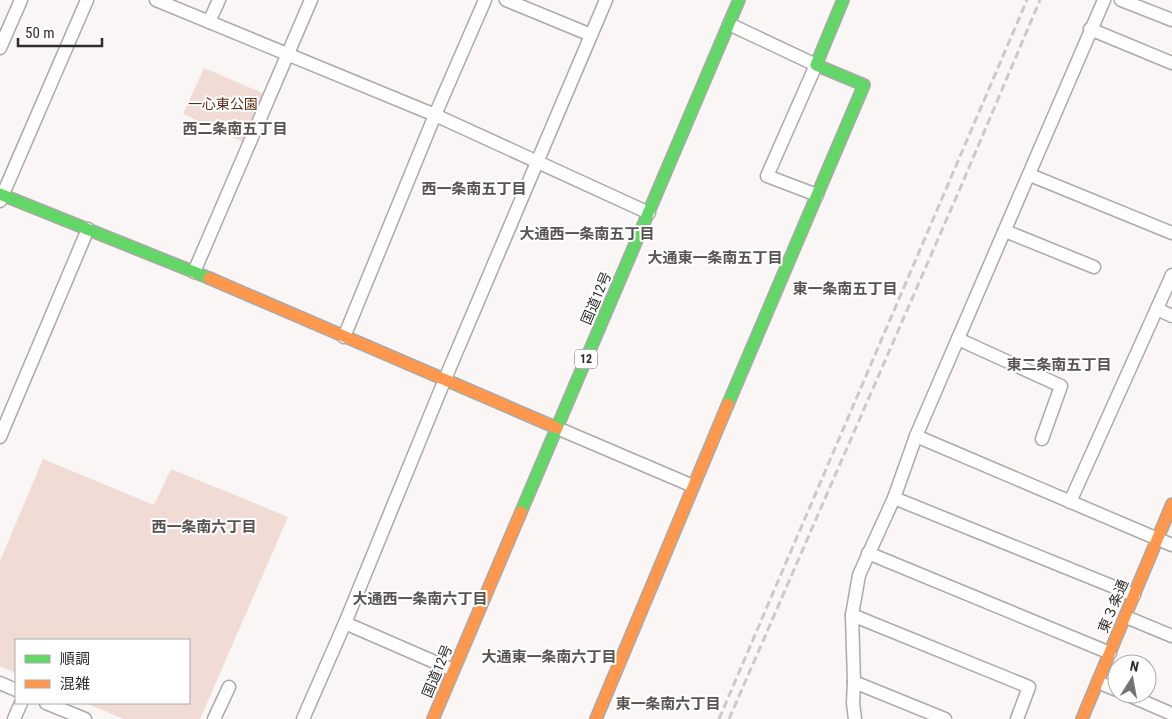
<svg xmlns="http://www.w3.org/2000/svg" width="1172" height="719" font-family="'Roboto Condensed','Noto Sans JP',sans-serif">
<rect width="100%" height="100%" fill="#f9f6f5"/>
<!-- green -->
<g fill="#f0dcd4">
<polygon points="204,68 265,94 245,143 183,114"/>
<polygon points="43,459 154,505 171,469 288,517 200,719 124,719 85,703 189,703 189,640 16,640 16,673 0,666 0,561"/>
</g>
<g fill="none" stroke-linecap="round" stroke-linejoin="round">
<defs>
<g id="street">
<polyline points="156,0 435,115 649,213"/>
<polyline points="506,0 591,35"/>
<polyline points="1121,0 1172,20"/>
<polyline points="209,22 219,0"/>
<polyline points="729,24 816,65 767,176 817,195"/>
<polyline points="1090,29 1172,63"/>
<polyline points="0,48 21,0"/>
<polyline points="1030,175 1172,233"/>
<polyline points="0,201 87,0"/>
<polyline points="1005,231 1094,267"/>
<polyline points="194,272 311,0"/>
<polyline points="1157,309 1172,316"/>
<polyline points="344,337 435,115 485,0"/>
<polyline points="958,339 1061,386 1042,439"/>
<polyline points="557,428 693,486"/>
<polyline points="916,436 1172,545"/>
<polyline points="0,437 88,229"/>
<polyline points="894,498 1134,595"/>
<polyline points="1070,502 1172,275"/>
<polyline points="868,553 1110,653"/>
<polyline points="852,615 1029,687 1017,719"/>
<polyline points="1126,617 1172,636"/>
<polyline points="345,623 453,670"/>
<polyline points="854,682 945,719"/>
<polyline points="1098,682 1117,690"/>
<polyline points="0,683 16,690"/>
<polyline points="1126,694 1172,714"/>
<polyline points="46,703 85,719"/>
<polyline points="14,719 21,703"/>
<polyline points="214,719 229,687"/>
<polyline points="303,719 345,623 445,379 606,0"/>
<polyline points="855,719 853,703 854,682 852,615 859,575 894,498 916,436 1104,0"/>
</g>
<g id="fast">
<polyline points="0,194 209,278"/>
<polyline points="728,404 864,85 816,65 843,0"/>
<polyline points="521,512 739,0"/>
</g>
<g id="slow">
<polyline points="209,278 557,428"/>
<polyline points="433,719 521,512"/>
<polyline points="596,719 728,404"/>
<polyline points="1082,719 1172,504"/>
</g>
</defs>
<!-- street casing -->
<use href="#street" stroke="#abaaa9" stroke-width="15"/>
<!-- fast casing -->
<use href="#fast" stroke="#abaaa9" stroke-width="14"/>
<!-- slow casing -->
<use href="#slow" stroke="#abaaa9" stroke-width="14"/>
<!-- street -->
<use href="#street" stroke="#fefefe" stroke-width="12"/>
<!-- fast -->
<use href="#fast" stroke="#63d668" stroke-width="11"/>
<!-- slow -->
<use href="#slow" stroke="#ff974d" stroke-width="11"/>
<!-- rail -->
<g stroke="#cbcaca" stroke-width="3" stroke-dasharray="8 4" stroke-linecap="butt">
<polyline points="719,719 1027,0"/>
<polyline points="729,719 962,184 1040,0"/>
</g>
</g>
<g text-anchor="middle" stroke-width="4" stroke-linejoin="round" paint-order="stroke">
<!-- shield labels -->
<rect fill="#fff" stroke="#6c6b6b" stroke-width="1" x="575" y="349.5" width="22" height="19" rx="4"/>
<g font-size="12" font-weight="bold" fill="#2d2b2b">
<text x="586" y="363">12</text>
</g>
<!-- park labels -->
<g font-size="14" fill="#612a13" stroke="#fff">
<text x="223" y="109">一心東公園</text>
</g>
<!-- street labels -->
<g font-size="14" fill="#2d2b2b" stroke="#fff">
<text transform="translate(596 298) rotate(-67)" y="5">国道12号</text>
<text transform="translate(1113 606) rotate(-67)" y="5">東３条通</text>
<text transform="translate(437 671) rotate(-67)" y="5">国道12号</text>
</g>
<!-- neighbourhood labels -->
<g font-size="15" font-weight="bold" fill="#575351" stroke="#fff">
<text x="235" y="134">西二条南五丁目</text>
<text x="474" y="194">西一条南五丁目</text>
<text x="587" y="239">大通西一条南五丁目</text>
<text x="715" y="263">大通東一条南五丁目</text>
<text x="845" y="294">東一条南五丁目</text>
<text x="1059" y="370">東二条南五丁目</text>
<text x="204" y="532">西一条南六丁目</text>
<text x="420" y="604">大通西一条南六丁目</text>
<text x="549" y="662">大通東一条南六丁目</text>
<text x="668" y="709">東一条南六丁目</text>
</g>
</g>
<!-- legend -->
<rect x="15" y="639" width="175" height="65" fill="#ffffff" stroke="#abaaaa"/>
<rect x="25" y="655" width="25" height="8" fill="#63d668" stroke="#abaaaa"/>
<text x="60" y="664" font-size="15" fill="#2d2b2b">順調</text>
<rect x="25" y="680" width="25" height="8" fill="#ff974d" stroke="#abaaaa"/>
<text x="60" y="689" font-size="15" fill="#2d2b2b">混雑</text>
<!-- north arrow -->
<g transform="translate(1132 679) rotate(11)"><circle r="24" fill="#ffffff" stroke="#abaaaa"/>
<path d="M0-4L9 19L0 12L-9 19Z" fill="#747272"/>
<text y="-8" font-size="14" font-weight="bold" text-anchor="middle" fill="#2d2b2b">N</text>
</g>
<!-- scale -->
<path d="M18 38v8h84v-8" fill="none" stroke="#2d2b2b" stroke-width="2.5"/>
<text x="25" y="38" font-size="15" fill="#2d2b2b" stroke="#ffffff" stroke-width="4" paint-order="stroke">50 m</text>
</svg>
